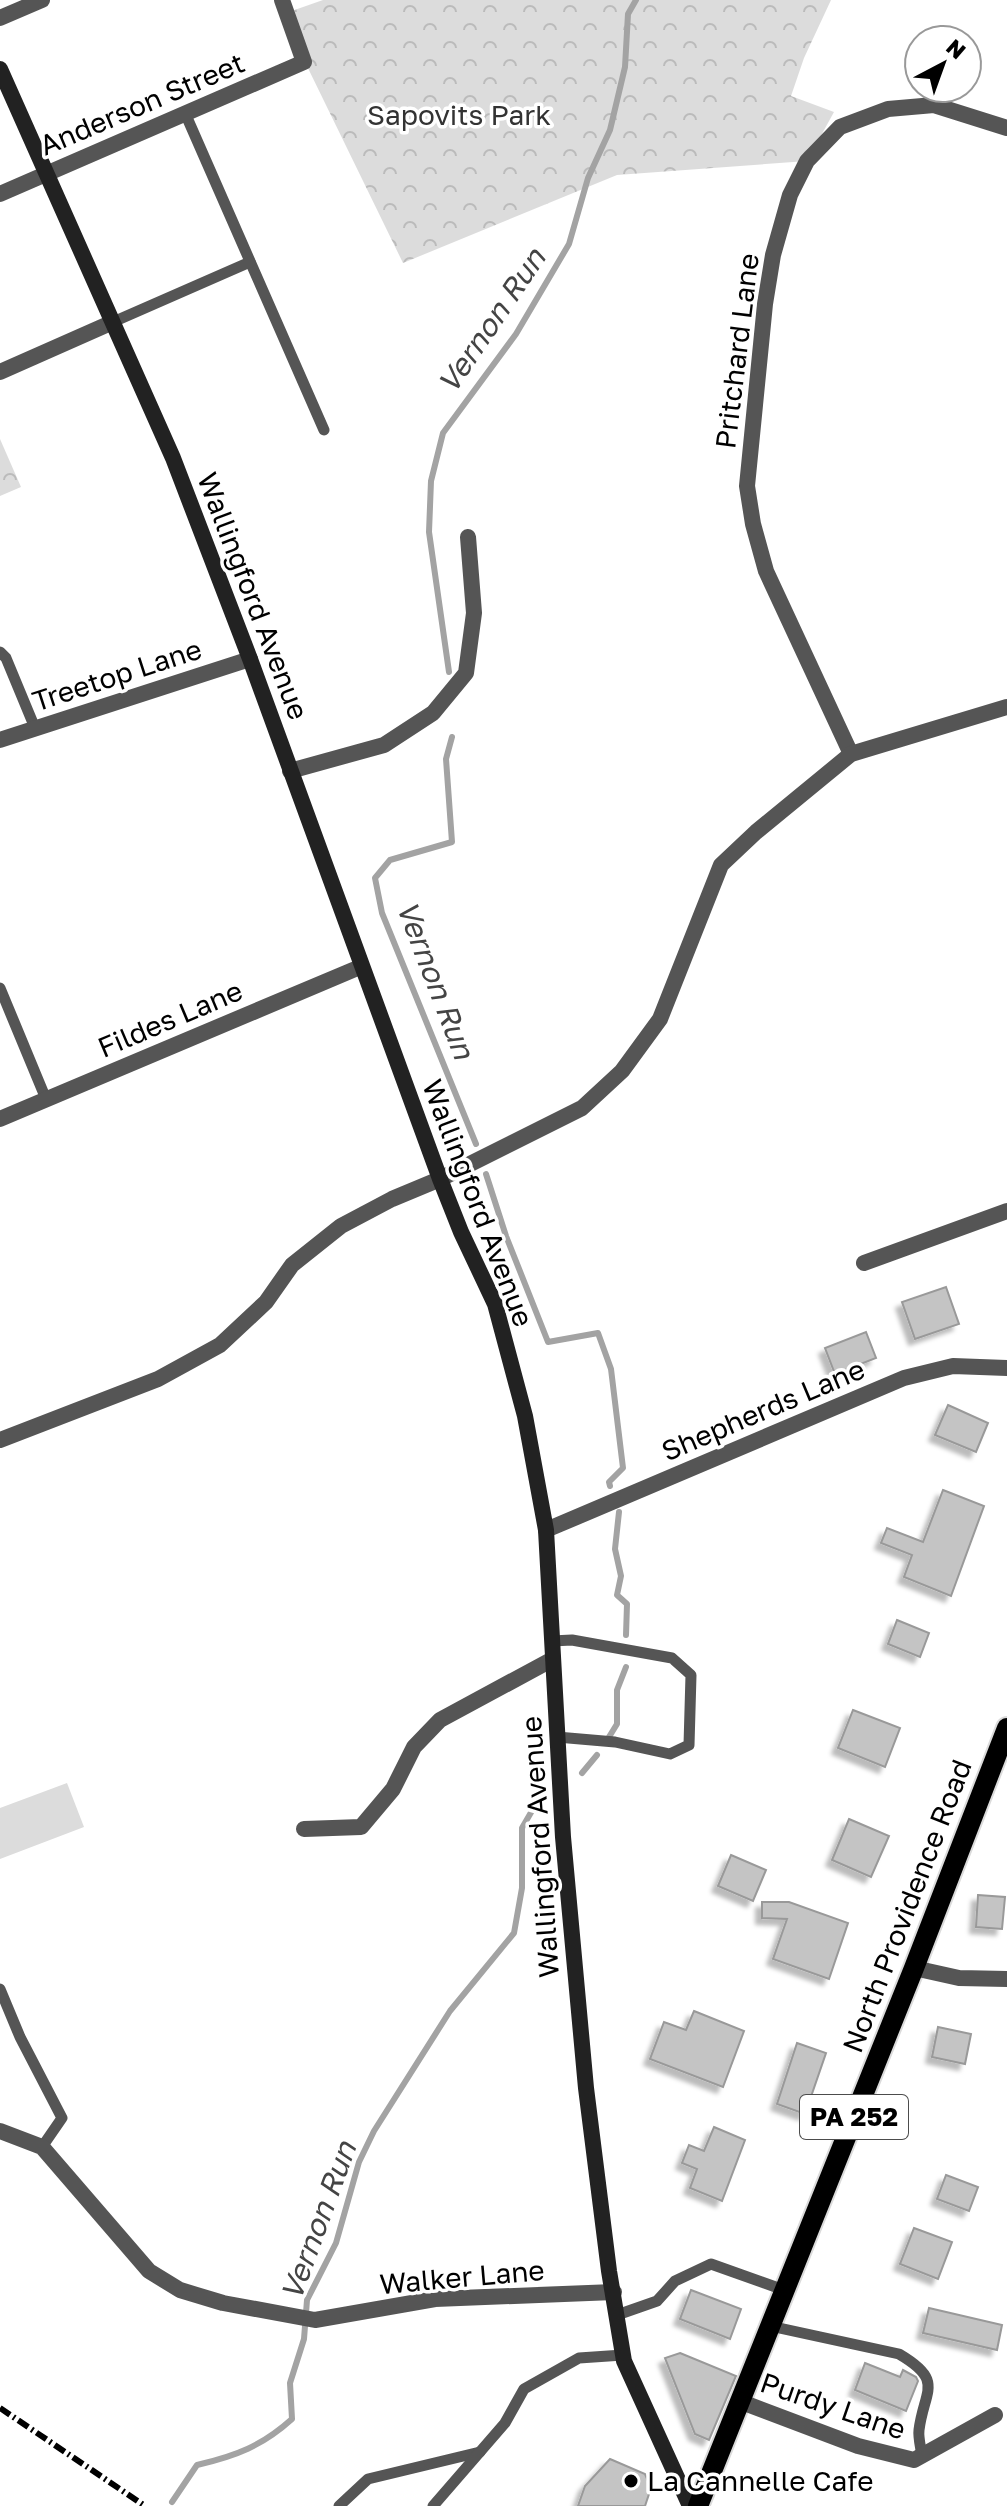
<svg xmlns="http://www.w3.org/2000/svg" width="1007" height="2506" font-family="'Golos Text',sans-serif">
<defs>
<pattern id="park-crowns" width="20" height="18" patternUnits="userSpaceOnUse" patternTransform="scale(2)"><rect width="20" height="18" fill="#dcdcdc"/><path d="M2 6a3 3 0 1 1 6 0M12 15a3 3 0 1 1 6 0" fill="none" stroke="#bbb"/></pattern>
<filter id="shadow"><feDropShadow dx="-6" dy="6" stdDeviation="2" flood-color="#0004"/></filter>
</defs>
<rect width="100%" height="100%" fill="#fff"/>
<!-- grass -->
<polygon fill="#dcdcdc" points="67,1783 84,1827 0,1859 0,1808"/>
<!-- park -->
<g fill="url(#park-crowns)">
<polygon points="323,0 831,0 804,58 791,96 834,112 807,161 617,175 403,263 305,62 286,13"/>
<polygon points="0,439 21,487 0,496"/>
</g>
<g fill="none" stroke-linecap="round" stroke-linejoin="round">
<!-- stream -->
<g stroke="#a3a3a3" stroke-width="6">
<polyline points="449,672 429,532 431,481 443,433 516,334 569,244 588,178 610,130 625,67 628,14 636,0"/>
<polyline points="452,737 446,759 452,842 390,860 375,878 382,913 476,1144"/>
<polyline points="486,1174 506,1236 548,1342 598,1333 611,1369 623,1468 609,1482 610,1486"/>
<polyline points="619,1512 615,1549 621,1576 617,1595 627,1604 626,1635"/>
<polyline points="609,1737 617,1724 617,1690 626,1667"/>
<polyline points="582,1773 597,1755"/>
<path d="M 172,2502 L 197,2465 C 236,2456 262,2446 292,2419 L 290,2383 L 304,2339 L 307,2300 L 336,2243 L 359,2162 L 374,2131 L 450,2011 L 514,1933 L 522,1888 L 522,1828 L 544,1790"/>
</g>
</g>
<!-- building -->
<g fill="#c4c4c4" stroke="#999" stroke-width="2" filter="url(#shadow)">
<polygon points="946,1287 959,1324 915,1339 902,1302"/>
<polygon points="866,1332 876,1358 835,1374 825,1348"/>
<polygon points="948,1405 988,1423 976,1452 935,1435"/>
<polygon points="943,1490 984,1506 951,1596 904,1577 912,1555 881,1543 887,1528 923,1542"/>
<polygon points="897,1620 929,1633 920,1657 888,1644"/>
<polygon points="853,1710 900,1728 885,1767 838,1748"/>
<polygon points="849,1819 889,1836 871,1877 832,1860"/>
<polygon points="731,1855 766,1870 753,1901 718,1886"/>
<polygon points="978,1895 1005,1897 1002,1929 976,1927"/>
<polygon points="762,1902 789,1902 848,1923 829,1979 773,1959 787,1919 762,1918"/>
<polygon points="694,2011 744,2031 723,2087 650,2059 664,2022 686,2030"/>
<polygon points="938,2027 971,2034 965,2064 932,2057"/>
<polygon points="797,2043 826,2053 805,2114 777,2104"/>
<polygon points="714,2127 745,2140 722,2201 690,2188 697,2169 682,2163 689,2145 704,2151"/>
<polygon points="946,2175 978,2187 969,2211 937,2199"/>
<polygon points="914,2228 952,2242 938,2279 900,2264"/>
<polygon points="691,2290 741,2309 730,2339 680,2319"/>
<polygon points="929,2308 1002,2325 997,2350 923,2333"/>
<polygon points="680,2353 736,2376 709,2440 695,2434 665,2358"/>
<polygon points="865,2363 900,2377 903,2370 916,2377 918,2381 906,2411 855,2390"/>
<polygon points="610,2459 645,2474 651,2488 645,2506 578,2506 585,2486"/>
</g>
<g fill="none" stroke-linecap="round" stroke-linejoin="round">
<defs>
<polyline id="primary" points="698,2506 914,1968 1007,1728"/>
</defs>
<!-- primary casing -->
<use href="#primary" stroke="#dbdbdb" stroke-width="24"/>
<!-- lane -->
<g stroke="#555" stroke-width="11">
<polyline points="185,113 324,430"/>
<polyline points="113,322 250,262"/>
<polyline points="0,652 6,658 35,728"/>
<polyline points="0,988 46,1099"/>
<polyline points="552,1641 572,1640 672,1658 691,1675 689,1745 670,1754 615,1742 557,1737"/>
<polyline points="0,1989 20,2037 62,2118 42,2147"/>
<polyline points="617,2315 657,2301 675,2281 711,2264 784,2290"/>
<path d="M 770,2326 L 899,2354 C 945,2381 924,2390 919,2430 C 918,2438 921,2448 922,2456"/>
<polyline points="339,2506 368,2479 480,2452"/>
<polyline points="433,2506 505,2423 524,2389 579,2358 623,2355"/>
</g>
<!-- street -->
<g stroke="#555" stroke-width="16">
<polyline points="0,18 42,0"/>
<polyline points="0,194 304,62 282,0"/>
<polyline points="0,372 113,322"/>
<polyline points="0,740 250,659"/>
<polyline points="851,754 766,571 753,524 747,486 765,304 773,255 790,195 807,161 840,127 888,109 934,105 1007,128"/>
<polyline points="290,771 384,745 433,713 466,673 474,613 468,537"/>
<polyline points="0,1119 360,967"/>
<polyline points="864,1263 1007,1211"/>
<polyline points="0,1440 158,1379 220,1345 266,1302 292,1265 341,1226 392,1199 440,1179 582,1108 622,1071 660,1019 721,865 756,832 851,754 1007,707"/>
<polyline points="546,1530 904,1378 953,1366 1007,1368"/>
<polyline points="304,1829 361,1827 393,1789 414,1747 440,1720 553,1659"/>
<polyline points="914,1968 959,1978 1007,1979"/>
<polyline points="0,2131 42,2147 149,2271 180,2290 223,2303 315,2320 435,2299 614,2292"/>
<polyline points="739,2401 858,2446 914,2460 995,2415"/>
</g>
<!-- secondary -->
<polyline stroke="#222" stroke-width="16" points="0,69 173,458 250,659 440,1179 461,1232 495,1304 525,1416 546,1530 563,1837 586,2088 609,2271 624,2361 690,2506"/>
<!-- primary -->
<use href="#primary" stroke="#000" stroke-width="20"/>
<!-- rail -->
<polyline stroke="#000" stroke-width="6" stroke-dasharray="12 4 2 4" stroke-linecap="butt" points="0,2408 145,2506"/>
</g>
<!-- markers -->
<circle fill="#000" stroke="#fff" stroke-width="3" cx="631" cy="2481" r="8"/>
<g text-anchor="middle" stroke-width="7" stroke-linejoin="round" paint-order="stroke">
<!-- shield labels -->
<rect fill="#fff" stroke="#4c4c4c" stroke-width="2" x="800" y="2095" width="108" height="44" rx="6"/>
<g font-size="26" font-weight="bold" fill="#000">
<text x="854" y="2126">PA 252</text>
</g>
<!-- street labels -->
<g font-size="28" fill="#000" stroke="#fff">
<text transform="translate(142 104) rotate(-23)" y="10">Anderson Street</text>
<text transform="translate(737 351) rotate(-83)" y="10">Pritchard Lane</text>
<text transform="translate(253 596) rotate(69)" y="10">Wallingford Avenue</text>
<text transform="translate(117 675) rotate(-18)" y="10">Treetop Lane</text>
<text transform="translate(170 1019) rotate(-23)" y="10">Fildes Lane</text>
<text transform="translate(478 1203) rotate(69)" y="10">Wallingford Avenue</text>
<text transform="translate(763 1410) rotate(-23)" y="10">Shepherds Lane</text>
<text transform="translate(540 1847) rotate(-94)" y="10">Wallingford Avenue</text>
<text transform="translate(907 1906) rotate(-69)" y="10">North Providence Road</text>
<text transform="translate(462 2277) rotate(-5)" y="10">Walker Lane</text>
<text transform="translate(833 2406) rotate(19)" y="10">Purdy Lane</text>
</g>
<!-- park labels -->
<g font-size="28" fill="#333" stroke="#fff">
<text x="459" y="125">Sapovits Park</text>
</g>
<!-- poi labels -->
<g font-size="28" fill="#000" stroke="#fff" text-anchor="start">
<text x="647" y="2491">La Cannelle Cafe</text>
</g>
<!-- water labels -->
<g font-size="30" font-style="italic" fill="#444" stroke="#fff">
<text transform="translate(492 321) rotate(-56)" y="10">Vernon Run</text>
<text transform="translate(435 980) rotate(69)" y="10">Vernon Run</text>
<text transform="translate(319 2221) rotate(-70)" y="10">Vernon Run</text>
</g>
</g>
<!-- north arrow -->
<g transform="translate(943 64) rotate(41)"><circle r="38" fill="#ffffff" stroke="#999999" stroke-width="2"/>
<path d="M0-6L14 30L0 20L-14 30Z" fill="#000000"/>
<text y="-12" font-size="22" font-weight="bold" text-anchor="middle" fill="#000000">N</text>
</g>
</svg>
